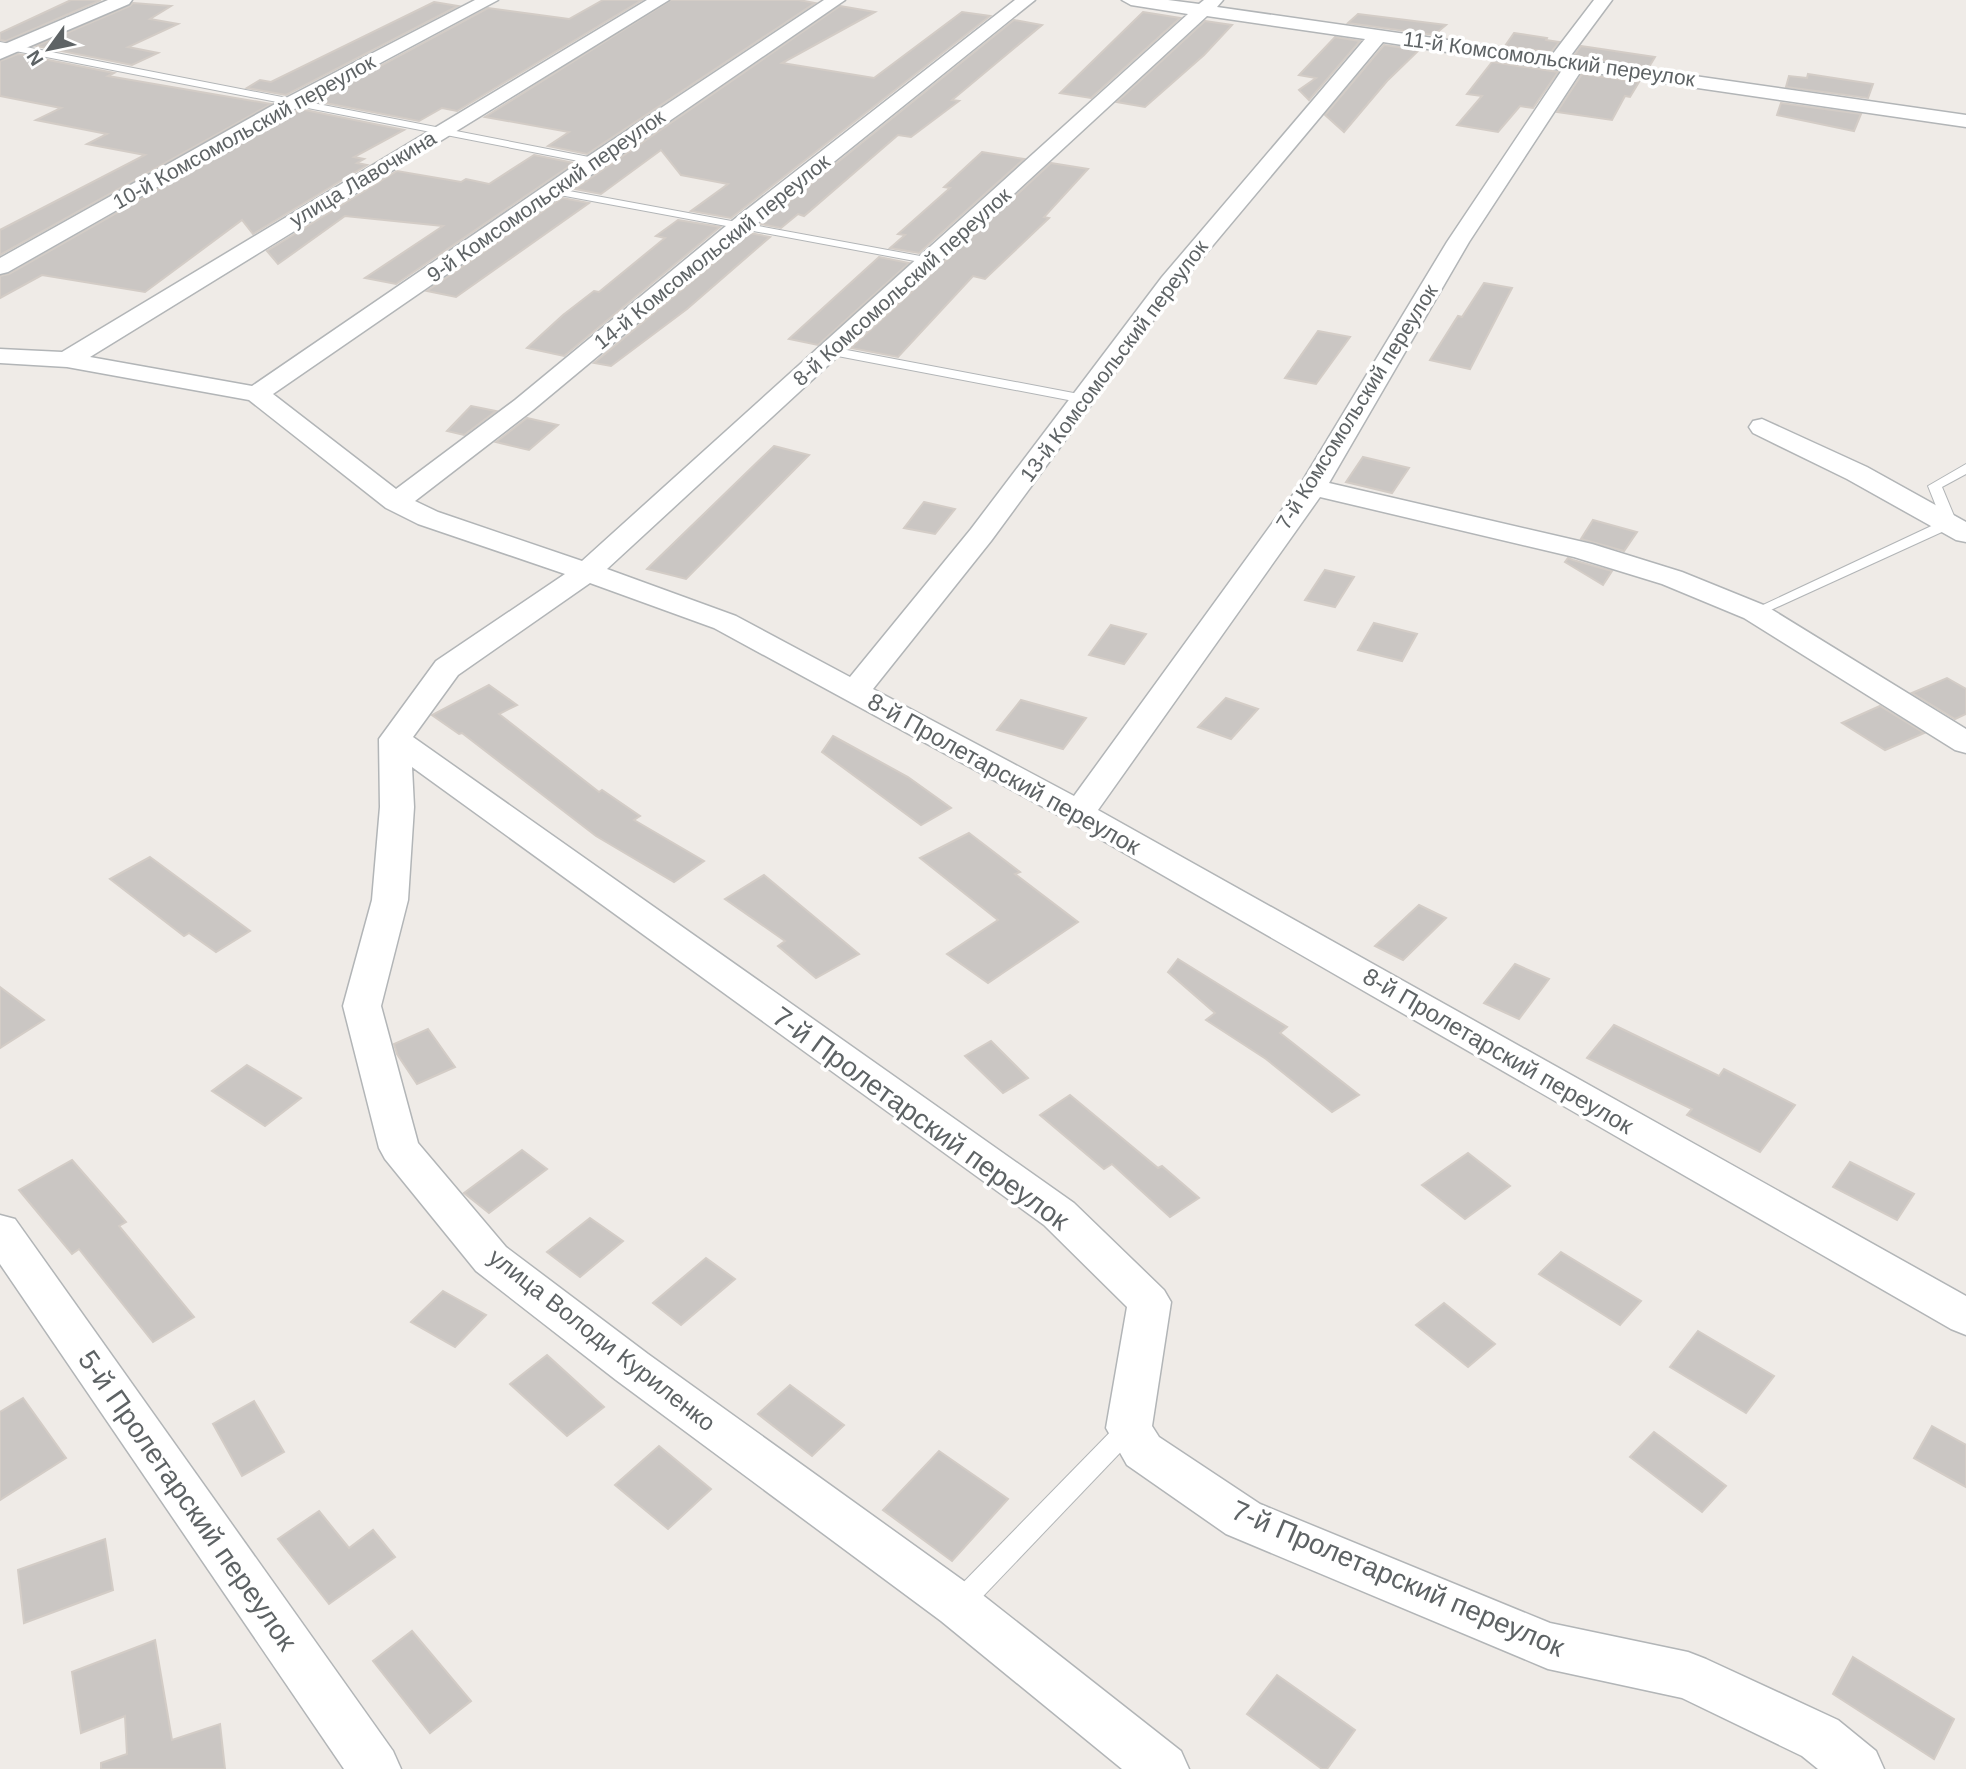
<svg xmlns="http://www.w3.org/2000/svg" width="1966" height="1769" font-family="Arial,sans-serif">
<rect width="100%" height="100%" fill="#efebe7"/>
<!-- building -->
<g fill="#cac6c3" stroke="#d3ccc6" stroke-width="2">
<polygon points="71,0 101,0 6,41 0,40 0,33"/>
<polygon points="603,0 642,0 457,111 442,108 419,121 315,101 488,8 569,19"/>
<polygon points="671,0 799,0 815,3 587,154 548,146 569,132 485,117"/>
<polygon points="434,2 458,6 286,95 247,88 260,80 271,82"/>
<polygon points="133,3 171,6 150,19 178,24 128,47 158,53 132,65 36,46 130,6"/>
<polygon points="840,6 875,12 782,63 874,78 962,12 990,16 731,218 691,211 728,184 681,175 661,150 601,194 575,189"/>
<polygon points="1143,12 1180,18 1091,98 1060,93"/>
<polygon points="1358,14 1446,25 1434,35 1348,23"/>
<polygon points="1014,20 1042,25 952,100 959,101 911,137 898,135 804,216 798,214 781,228 761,224"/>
<polygon points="1205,21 1232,25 1204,55 1145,107 1117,102"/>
<polygon points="1514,33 1547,38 1546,40 1559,42 1551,52 1505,46"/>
<polygon points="1335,37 1360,41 1309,100 1299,90 1316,78 1299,75"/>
<polygon points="1384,45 1419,50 1387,81 1344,132 1325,115"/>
<polygon points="1581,46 1655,57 1649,67 1574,56"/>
<polygon points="18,54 114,73 108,76 271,104 0,255 0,230 145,155 87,144 107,134 36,120 61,108 0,96 0,61"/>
<polygon points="1492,62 1558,72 1533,108 1520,106 1498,132 1457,125 1482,96 1467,94"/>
<polygon points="1582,74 1639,82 1630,97 1625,96 1612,120 1557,112"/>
<polygon points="1808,74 1873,84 1868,98 1786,87 1789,76 1807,78"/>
<polygon points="1781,103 1861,114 1854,131 1777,115"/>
<polygon points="300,109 404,130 354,157 364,159 357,163 367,165 253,234 242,220 145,292 42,275 0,298 0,276 9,274"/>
<polygon points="982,152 1024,159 919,253 890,248 905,235 898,234 950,188 944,187"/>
<polygon points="534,155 574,163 396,284 365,278 443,226 345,216 278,264 267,251 397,171 461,182 466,179 489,184"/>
<polygon points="1051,163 1088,169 1044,217 1049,218 985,279 973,276 898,357 851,348"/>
<polygon points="562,198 589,203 456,297 427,291"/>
<polygon points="678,220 720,227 564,356 527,348 563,315 594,291 599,292 665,238 656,236"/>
<polygon points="750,233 770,237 687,309 611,366 594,363"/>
<polygon points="879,257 909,263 818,345 789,339"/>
<polygon points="1484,283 1512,288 1470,369 1430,360 1458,316 1462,317"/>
<polygon points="1318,331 1350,337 1316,384 1285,378"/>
<polygon points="471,406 496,411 464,435 447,431"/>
<polygon points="527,418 558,425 529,450 496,442"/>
<polygon points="774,446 809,455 686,579 647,569"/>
<polygon points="1363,457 1409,468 1392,493 1346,482"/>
<polygon points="924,502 955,509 935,534 904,528"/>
<polygon points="1593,520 1637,532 1624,551 1581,539"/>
<polygon points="1568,558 1573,560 1612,571 1603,585 1565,562"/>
<polygon points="1325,570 1354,577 1335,607 1305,600"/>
<polygon points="1374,623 1417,634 1402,661 1358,650"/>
<polygon points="1111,625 1146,634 1124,664 1089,655"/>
<polygon points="1947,678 1966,689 1966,714 1955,719 1912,693"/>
<polygon points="489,685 517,705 499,714 599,792 602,790 640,816 634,820 704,861 674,882 596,836 462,733 459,734 432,715"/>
<polygon points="1226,698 1258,709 1231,739 1198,727"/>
<polygon points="1021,700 1086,718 1063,749 997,730"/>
<polygon points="1880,706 1924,733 1885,750 1842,723"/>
<polygon points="833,736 908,777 951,808 921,825 822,752"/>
<polygon points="969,833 1020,872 1015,874 1078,922 988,983 947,954 998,920 920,858"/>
<polygon points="150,857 250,931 216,952 189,933 184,936 110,879"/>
<polygon points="764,875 859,954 816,978 778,946 785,941 725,899"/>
<polygon points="1419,905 1446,918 1403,960 1375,946"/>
<polygon points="1178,959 1287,1027 1280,1033 1359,1095 1332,1112 1266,1059 1206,1020 1215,1013 1168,972"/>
<polygon points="1515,964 1549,979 1519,1019 1484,1003"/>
<polygon points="0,987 44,1020 0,1048"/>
<polygon points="1614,1025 1719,1076 1724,1069 1795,1105 1760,1152 1687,1115 1692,1109 1587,1058"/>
<polygon points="428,1029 455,1067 417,1084 397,1054 394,1044"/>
<polygon points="991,1041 1028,1078 1003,1093 965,1056"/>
<polygon points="247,1065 301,1098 265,1126 212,1091"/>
<polygon points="1070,1095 1158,1168 1162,1166 1199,1198 1170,1217 1112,1164 1104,1169 1040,1115"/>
<polygon points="522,1150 547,1169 489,1213 464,1193"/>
<polygon points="1468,1153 1510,1186 1465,1219 1422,1185"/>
<polygon points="72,1160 126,1222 119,1226 194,1317 153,1342 79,1249 72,1254 19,1190"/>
<polygon points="1850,1162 1914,1194 1897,1220 1833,1187"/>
<polygon points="590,1218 623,1241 580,1277 547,1252"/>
<polygon points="1561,1252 1641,1301 1620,1325 1539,1274"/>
<polygon points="706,1258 735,1279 681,1325 653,1303"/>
<polygon points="443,1291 486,1315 455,1347 411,1322"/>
<polygon points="1444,1303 1495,1344 1468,1367 1416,1325"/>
<polygon points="1698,1331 1774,1376 1746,1413 1670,1367"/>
<polygon points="547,1355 604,1407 567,1436 510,1384"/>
<polygon points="790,1385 844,1425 812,1456 758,1414"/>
<polygon points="23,1398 66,1458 0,1500 0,1412"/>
<polygon points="254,1401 284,1452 242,1476 213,1424"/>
<polygon points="1932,1426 1966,1445 1966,1487 1914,1458"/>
<polygon points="1654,1432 1726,1486 1702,1512 1630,1457"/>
<polygon points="659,1446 711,1489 668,1529 615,1485"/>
<polygon points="939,1451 1008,1499 952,1561 883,1510"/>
<polygon points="319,1511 349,1548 373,1530 395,1557 329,1604 278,1539"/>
<polygon points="105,1539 113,1590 24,1623 18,1570"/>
<polygon points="412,1631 471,1701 430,1733 373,1661"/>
<polygon points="155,1640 172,1740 220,1724 225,1769 101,1769 101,1763 127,1754 125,1716 81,1733 72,1672"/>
<polygon points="1853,1657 1954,1719 1934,1759 1833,1694"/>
<polygon points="1277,1675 1355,1730 1327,1769 1322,1769 1247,1714"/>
</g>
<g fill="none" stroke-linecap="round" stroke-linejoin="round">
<defs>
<g id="service">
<polygon points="0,42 594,158 599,161 594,164 0,48"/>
<polygon points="553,188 931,258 937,261 931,264 549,193 548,191"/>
<polygon points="831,347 1084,395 1090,399 1084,403 827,354 825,351"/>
<polygon points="1966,464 1966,474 1942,487 1957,523 1955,526 1760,615 1750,615 1748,612 1942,521 1928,486"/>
<polygon points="1129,1418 1137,1421 1140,1428 1137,1435 968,1612 959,1615 950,1612 947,1604 950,1596 1121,1421"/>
</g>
<g id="minor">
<polygon points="108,0 132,0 129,4 0,59 0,46"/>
<polygon points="475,0 498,0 298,107 8,272 0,274 0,258 284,99"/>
<path d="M 647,0 L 669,0 L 90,357 L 252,386 L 587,157 L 824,0 L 845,0 L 273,394 L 396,489 L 515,400 L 732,221 L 1015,0 L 1035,0 L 748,231 L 533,410 L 415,501 L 438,512 L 582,561 L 1188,14 L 1131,5 L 1122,0 L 1168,0 L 1199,4 L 1204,0 L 1223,0 L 1217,7 L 1552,55 L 1594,0 L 1612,0 L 1569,58 L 1966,115 L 1966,127 L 1581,71 L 1469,242 L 1329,483 L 1592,544 L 1682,572 L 1766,606 L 1966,729 L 1966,753 L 1955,750 L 1744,618 L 1662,584 L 1574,557 L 1320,497 L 1098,810 L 1966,1296 L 1966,1335 L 1951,1329 L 1067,820 L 714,628 L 590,583 L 458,675 L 413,737 L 1074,1203 L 1164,1290 L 1171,1302 L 1152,1426 L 1159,1437 L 1260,1504 L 1550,1623 L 1688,1652 L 1706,1659 L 1838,1720 L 1876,1751 L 1884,1769 L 1818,1769 L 1802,1756 L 1682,1698 L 1548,1669 L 1226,1534 L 1127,1465 L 1106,1428 L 1127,1307 L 1044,1225 L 412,767 L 414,807 L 408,900 L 381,1006 L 418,1143 L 506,1247 L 648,1354 L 975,1589 L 1181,1751 L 1189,1769 L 1122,1769 L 941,1621 L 616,1380 L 476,1271 L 385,1159 L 379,1148 L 343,1006 L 372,900 L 380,807 L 379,739 L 436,661 L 565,574 L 418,524 L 386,508 L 249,400 L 67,367 L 0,363 L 0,349 L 62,352 ZM 1207,16 L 1365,39 L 1162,277 L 971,529 L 850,677 L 736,616 L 607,569 ZM 1383,42 L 1562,70 L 1447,242 L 1300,485 L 1074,796 L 873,689 L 991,541 L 1178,287 Z"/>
<polygon points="1762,419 1867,467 1966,522 1966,542 1956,540 1847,479 1753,433 1749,427 1753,421"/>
<polygon points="0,1215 15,1219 393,1751 401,1769 344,1769 0,1264"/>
</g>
</defs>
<!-- service casing -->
<use href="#service" stroke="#b2b5b7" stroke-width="2"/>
<!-- minor casing -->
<use href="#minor" stroke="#b2b5b7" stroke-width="3"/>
<!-- service -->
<use href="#service" fill="#fff" fill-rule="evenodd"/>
<!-- minor -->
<use href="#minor" fill="#fff" fill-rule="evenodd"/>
</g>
<g text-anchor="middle" stroke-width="7" stroke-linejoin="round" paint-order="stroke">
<!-- far-street labels -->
<g font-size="21" fill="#5e6365" stroke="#fff">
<text transform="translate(1549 59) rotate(8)" y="7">11-й Комсомольский переулок</text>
<text transform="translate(244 132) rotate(-29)" y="7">10-й Комсомольский переулок</text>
<text transform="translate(363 179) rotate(-31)" y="7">улица Лавочкина</text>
<text transform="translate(546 196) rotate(-35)" y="7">9-й Комсомольский переулок</text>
<text transform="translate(712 252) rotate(-39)" y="7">14-й Комсомольский переулок</text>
<text transform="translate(902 287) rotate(-42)" y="7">8-й Комсомольский переулок</text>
<text transform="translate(1114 361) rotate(-53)" y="7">13-й Комсомольский переулок</text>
<text transform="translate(1357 407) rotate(-58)" y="7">7-й Комсомольский переулок</text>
</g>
<!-- street labels -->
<g font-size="24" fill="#5e6365" stroke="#fff">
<text transform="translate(1004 774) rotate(29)" y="8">8-й Пролетарский переулок</text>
<text transform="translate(1498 1051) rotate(30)" y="8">8-й Пролетарский переулок</text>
<text transform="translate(602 1340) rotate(38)" y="8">улица Володи Куриленко</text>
</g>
<!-- near-street labels -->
<g font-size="28" fill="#5e6365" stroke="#fff">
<text transform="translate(921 1118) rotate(36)" y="10">7-й Пролетарский переулок</text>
<text transform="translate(188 1500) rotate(55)" y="10">5-й Пролетарский переулок</text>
<text transform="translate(1398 1578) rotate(23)" y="10">7-й Пролетарский переулок</text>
</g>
</g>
<!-- north arrow -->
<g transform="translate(49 49) rotate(237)" stroke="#ffffff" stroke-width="5" paint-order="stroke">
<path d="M0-5L12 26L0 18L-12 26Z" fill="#5e6365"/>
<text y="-10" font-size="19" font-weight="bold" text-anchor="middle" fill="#5e6365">N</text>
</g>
</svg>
